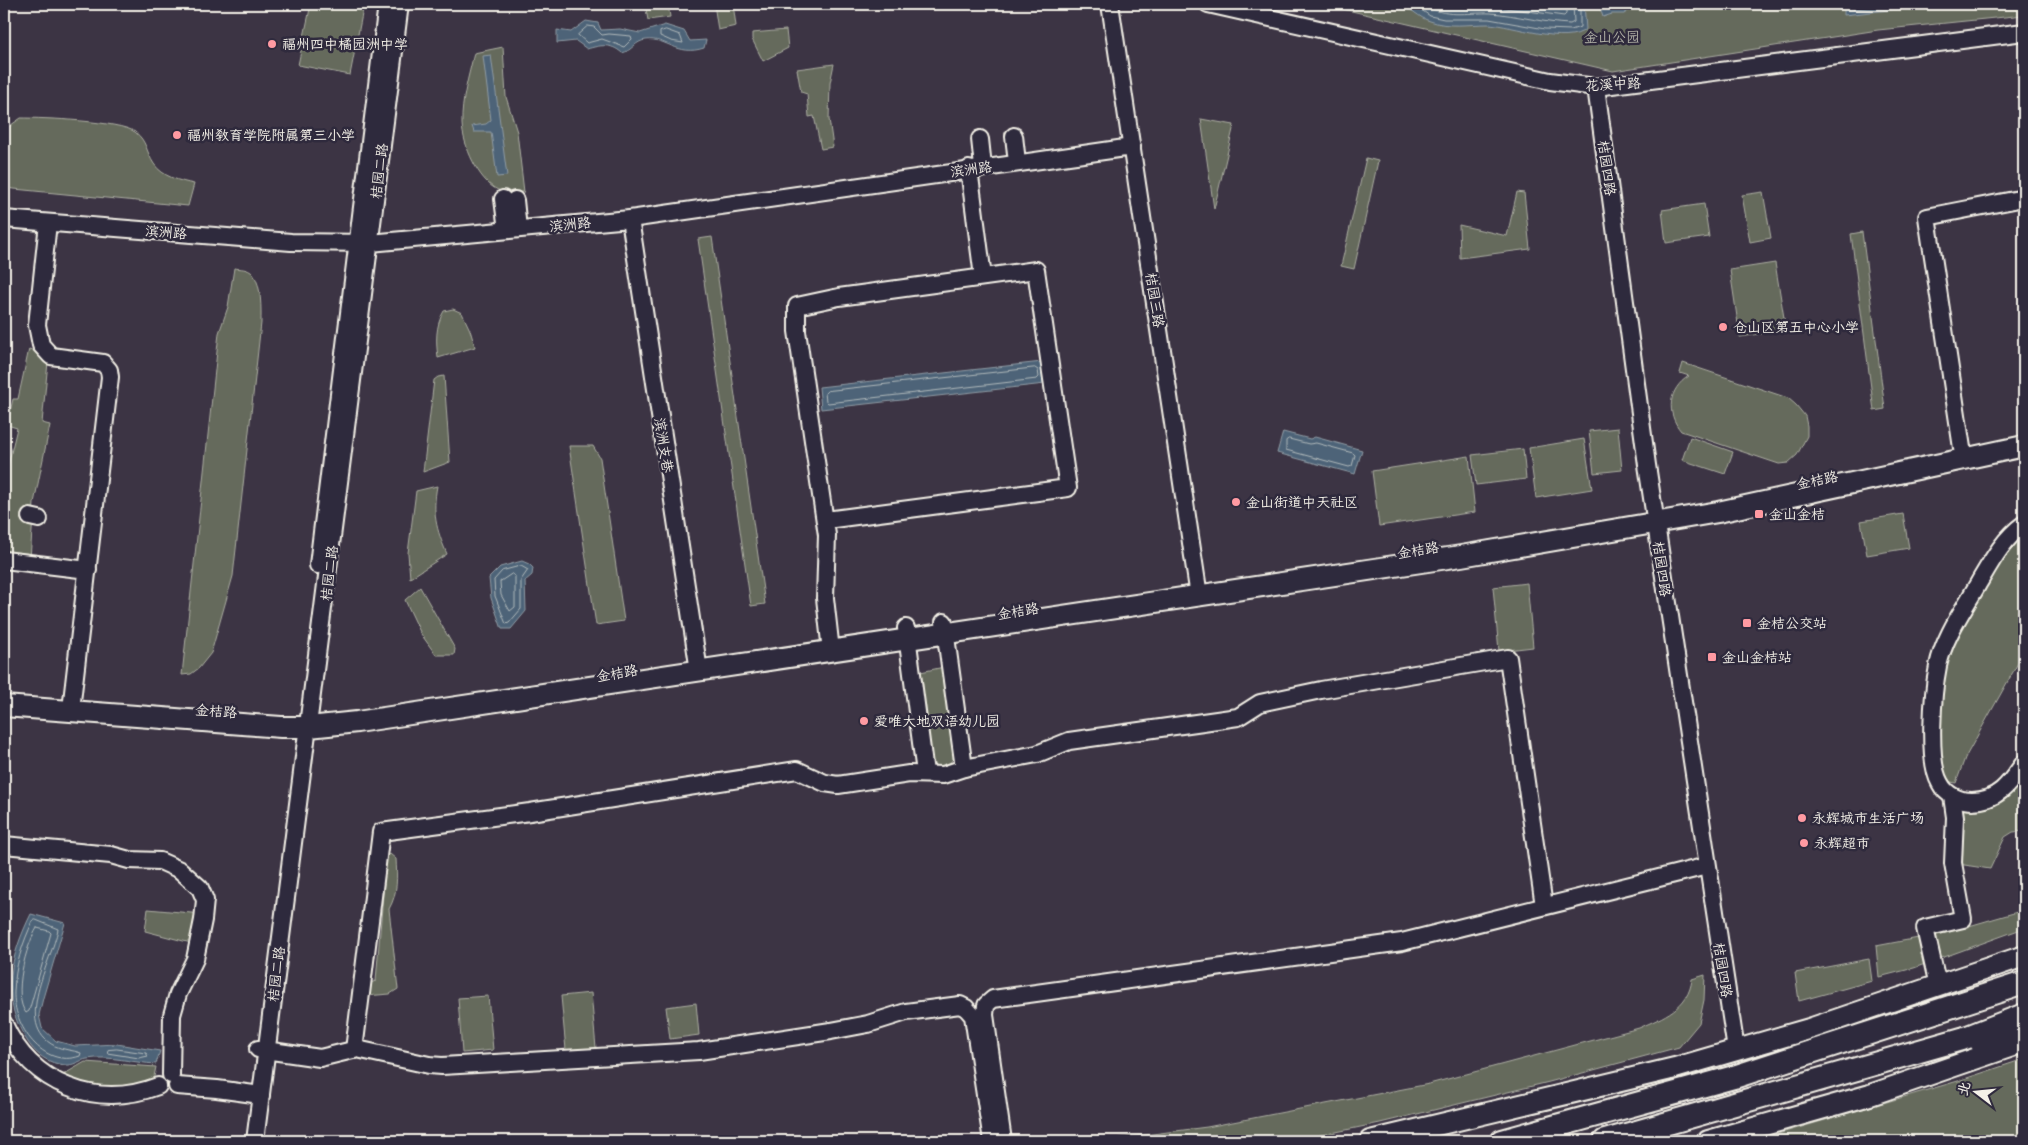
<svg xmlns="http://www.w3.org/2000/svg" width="2028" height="1145" font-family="'Balsamiq Sans','LXGW WenKai TC',sans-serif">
<rect width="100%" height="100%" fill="#3c3444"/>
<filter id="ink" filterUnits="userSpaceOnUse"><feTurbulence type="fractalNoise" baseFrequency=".02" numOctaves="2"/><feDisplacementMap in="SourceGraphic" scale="10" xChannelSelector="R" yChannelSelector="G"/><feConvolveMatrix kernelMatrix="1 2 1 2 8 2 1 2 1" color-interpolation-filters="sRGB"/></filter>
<g filter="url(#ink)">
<!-- green -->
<g fill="#656a5c" stroke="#acaea2">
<polygon points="311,4 364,4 350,75 298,65"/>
<polygon points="645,4 668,4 670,17 648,20"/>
<polygon points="714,4 733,4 736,26 718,30"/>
<polygon points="1321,4 2024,4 2024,15 1878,30 1613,71"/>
<polygon points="786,30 788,48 763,61 752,39 752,33"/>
<path d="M 503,47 L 506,97 L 517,132 L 524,192 C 515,192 506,193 498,190 C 478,181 463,145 462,124 C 461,101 469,75 474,53 Z"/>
<polygon points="834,64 830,83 829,119 833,147 821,149 814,116 809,117 807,94 801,92 797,69"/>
<path d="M 21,118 C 43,118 120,121 135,132 C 147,141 146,152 154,164 C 163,177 180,181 194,184 L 188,206 L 4,188 L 4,130 Z"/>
<polygon points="1201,119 1234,125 1214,209"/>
<polygon points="1366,158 1378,161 1354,269 1341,266"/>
<polygon points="1517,192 1524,193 1530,249 1460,258 1459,225 1507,236"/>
<polygon points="1763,192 1771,238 1750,242 1742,195"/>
<polygon points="1704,204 1709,237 1666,243 1662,210"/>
<polygon points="1862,232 1885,409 1874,411 1851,234"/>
<polygon points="712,237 765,604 751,606 698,239"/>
<polygon points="1775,263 1786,330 1740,337 1730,270"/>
<path d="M 234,268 C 240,269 248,268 253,274 C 262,286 261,309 261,323 L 233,576 L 211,653 L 199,668 L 191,674 L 182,675 L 219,333 L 228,307 Z"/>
<path d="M 453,309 L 462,313 L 470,330 L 475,347 L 438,358 C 436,342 435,326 444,311 Z"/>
<polygon points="29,349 40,353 48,362 42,423 50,425 34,503 30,559 4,555 4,482 17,428 7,425 13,399 18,399"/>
<path d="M 1683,363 L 1788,398 L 1796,405 L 1805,416 L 1807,426 L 1807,436 L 1797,455 L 1788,463 L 1779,464 L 1681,431 C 1666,413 1668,389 1689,376 L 1680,373 Z"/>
<polygon points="444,376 450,462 423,472 434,380 438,377"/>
<polygon points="1618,428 1622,470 1594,473 1589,431"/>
<polygon points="1690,437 1733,452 1725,474 1682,460"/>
<polygon points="1584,439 1592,489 1536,498 1529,448"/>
<polygon points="569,446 593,446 600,458 624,621 596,625"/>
<polygon points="1523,449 1526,479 1476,485 1472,455"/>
<polygon points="1469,456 1475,512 1379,526 1372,471"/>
<path d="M 437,486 C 432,513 436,529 447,554 L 410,578 L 408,553 L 416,491 Z"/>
<polygon points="1903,514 1909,548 1867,555 1861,521"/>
<path d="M 2024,531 L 2024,635 L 2018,663 L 1965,758 L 1956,783 L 1951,782 C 1941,774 1940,743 1941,731 C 1942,707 1941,681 1948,658 C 1960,611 1990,564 2024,531 Z"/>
<polygon points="1527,583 1533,647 1499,651 1493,587"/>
<polygon points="420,587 455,649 454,655 436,655 421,634 405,600"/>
<polygon points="944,667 955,749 953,759 947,766 936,766 929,757 916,673"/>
<polygon points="2022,779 2024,780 2024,831 2013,832 2005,837 1990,869 1958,864 1960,808"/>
<path d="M 390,854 L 396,859 C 397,877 398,893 389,909 L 398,989 L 390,994 L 366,996 L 367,984 L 376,981 L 386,858 Z"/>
<polygon points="148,909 202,914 195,944 145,931"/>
<polygon points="2024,910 2024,928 1914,968 1879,977 1876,946 1945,933"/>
<polygon points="1869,959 1872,981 1799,1001 1795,973"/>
<path d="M 1705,975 L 1704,1000 L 1699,1023 L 1679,1047 L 1549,1082 L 1380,1123 L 1292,1141 L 1098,1141 L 1207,1127 L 1429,1084 L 1639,1028 C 1663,1017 1689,1008 1692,979 Z"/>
<polygon points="591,993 596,1048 566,1050 561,996"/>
<polygon points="488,996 493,1050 462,1053 458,998"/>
<polygon points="696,1003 699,1035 670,1039 666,1007"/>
<polygon points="2024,1059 2024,1141 1754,1141 1958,1081"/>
<path d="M 85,1062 L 156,1067 L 153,1081 C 122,1097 92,1087 61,1076 Z"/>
</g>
<!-- water -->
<g fill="#4d6478" stroke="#909ca5">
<path d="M 1400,4 L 1584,4 L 1586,29 C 1567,46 1512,25 1488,24 C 1469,24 1448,28 1430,21 C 1419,18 1411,8 1400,4 Z"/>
<polygon points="1603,4 1632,4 1631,9 1624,14 1612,14 1603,17 1601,11"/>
<polygon points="1844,4 1943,4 1844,15"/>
<path d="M 586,21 L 598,23 L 601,30 L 620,29 L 640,33 L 665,25 L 684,31 L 690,41 L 706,40 L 704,48 C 677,57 666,37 646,40 C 635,41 632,51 622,53 C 611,43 600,45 587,49 L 576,41 L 557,43 L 557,30 L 571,32 Z"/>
<polygon points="491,55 507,176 497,177 491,132 474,132 472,126 486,124 491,120 483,56"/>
<polygon points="1042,362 1045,384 821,409 819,387"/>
<polygon points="1283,432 1310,439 1315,437 1362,450 1355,474 1277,453"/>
<polygon points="522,561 529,564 533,568 532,575 525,581 526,611 511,629 502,629 491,598 489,578 500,567"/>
<path d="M 31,914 L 65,923 L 43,998 L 39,1015 L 42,1028 L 56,1041 L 75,1046 L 117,1044 L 160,1051 L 156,1064 C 134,1063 109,1055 87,1059 C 80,1060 73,1066 66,1065 C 48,1064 35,1054 26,1039 C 0,997 10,957 31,914 Z"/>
</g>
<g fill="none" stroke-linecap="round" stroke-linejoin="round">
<!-- shore -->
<g stroke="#b1b9bb" stroke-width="1">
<polyline points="1413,4 1430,16 1444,19 1489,19 1545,29 1571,30 1580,27 1580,4"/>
<path d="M 1424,4 C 1444,19 1467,12 1491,13 C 1517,15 1543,23 1570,24 L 1574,22 L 1573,4"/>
<polyline points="1437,4 1453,6 1491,6 1564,16 1566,14 1566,4"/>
<polyline points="1851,4 1853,9 1898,4"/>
<polygon points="588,26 594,27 602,35 609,34 631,36 632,39 624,47 602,39 587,43 578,35"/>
<polygon points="666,30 680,35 683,43 671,41 660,36 660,32"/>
<polygon points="1035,368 1038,370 1039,377 1037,379 828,403 826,401 825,393 827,391"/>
<polygon points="1289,439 1309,444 1316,443 1353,453 1355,455 1352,466 1349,467 1286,450 1286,441"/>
<polygon points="521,566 528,570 521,580 521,609 509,623 506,624 495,596 494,580 502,571"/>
<polygon points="512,574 515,576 515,607 510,611 501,595 500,582"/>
<path d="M 36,920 L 58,929 C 52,961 12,1025 55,1046 C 63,1050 73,1050 81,1053 L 80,1056 C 43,1069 13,1026 14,992 C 15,966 22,944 33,921 Z"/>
<path d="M 37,928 L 49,931 L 51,933 L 29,1011 L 26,1013 C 12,996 26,945 37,928 Z"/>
<polygon points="117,1049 146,1053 148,1056 139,1058 107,1053 108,1050"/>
</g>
<defs>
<g id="minor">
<polyline points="1110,4 1199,596"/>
<polyline points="1208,4 1550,81 1596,87 2024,32"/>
<polyline points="1596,87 1647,465 1736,1050"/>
<polyline points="1014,136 1017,162"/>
<polyline points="980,139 983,167"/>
<polyline points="969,169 983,277"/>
<polyline points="503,199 507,230"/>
<polyline points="515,200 518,229"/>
<polyline points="4,219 291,242 370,243 630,219 1132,147"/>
<polyline points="630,219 699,671"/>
<polyline points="48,223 37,325 41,345 51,356 103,363 109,370 110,377 72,701"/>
<polyline points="1966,458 1962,448 1927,217 2024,198"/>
<polyline points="30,517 39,519"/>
<polyline points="826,520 1068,488 1036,270 839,297 797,306 797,331 822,502 827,535 825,598 831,651"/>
<path d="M 2024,524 C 2003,539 1991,562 1978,584 C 1964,609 1944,637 1938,666 C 1933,691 1927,761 1940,783 C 1946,795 1959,801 1972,801 C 1998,801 2010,783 2024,763"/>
<polyline points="4,560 88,570"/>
<polyline points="318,565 387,4"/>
<polyline points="944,622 964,768"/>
<polyline points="906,628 925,773"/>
<polyline points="4,845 111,855 129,860 160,861 180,870 200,888 205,900 203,920 195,959 178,994 172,1015 171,1075"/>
<polyline points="1938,986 1925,928 1963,919 1953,863 1955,817 1952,796"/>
<path d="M 4,1024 C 31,1084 96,1110 158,1086"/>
<polyline points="258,1049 320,1058 357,1049 429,1065 442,1066 699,1051 831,1031 868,1024 906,1012 960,1005 966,1008 973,1016 992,1141"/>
<polyline points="354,1050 381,832 530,812 797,770 825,783 838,785 909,774 943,775 964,768 1037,754 1069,741 1238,717 1260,703 1321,690 1508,658 1544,906"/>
<polyline points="177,1086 217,1089 261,1095"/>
<polyline points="255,1141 400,4"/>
<polyline points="1003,1141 985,1015 986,1005 993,999 1402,942 1707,866"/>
</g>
<g id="major">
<polyline points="4,706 281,727 309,727 357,722 1461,556 1718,512 2024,446"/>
<polyline points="1370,1141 1675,1068 1809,1029 2024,956"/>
<polyline points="1708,1141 1870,1095 2024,1042"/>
</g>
<g id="highway">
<polyline points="1981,1042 2024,1035"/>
<polyline points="1502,1141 1734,1077 2024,983"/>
<polyline points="1605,1141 1965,1038 2024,1015"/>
</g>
</defs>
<!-- minor casing -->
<use href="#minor" stroke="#f4f1e8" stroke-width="20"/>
<!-- major casing -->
<use href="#major" stroke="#f4f1e8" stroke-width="24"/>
<!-- highway casing -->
<use href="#highway" stroke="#f4f1e8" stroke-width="26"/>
<!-- minor -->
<use href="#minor" stroke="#2f2a3d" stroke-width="16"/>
<!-- major -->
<use href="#major" stroke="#2f2a3d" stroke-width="20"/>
<!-- highway -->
<use href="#highway" stroke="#2f2a3d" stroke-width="22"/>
</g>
</g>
<!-- markers -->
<g fill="#ff9aa2" stroke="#2f2a3d" stroke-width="2">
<circle cx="272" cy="44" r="5"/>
<circle cx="177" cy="135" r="5"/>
<circle cx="1723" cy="327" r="5"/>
<circle cx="1236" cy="502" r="5"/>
<rect x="1754" y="509" width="10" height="10" rx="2.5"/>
<rect x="1742" y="618" width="10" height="10" rx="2.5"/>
<rect x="1707" y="652" width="10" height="10" rx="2.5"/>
<circle cx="864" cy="721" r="5"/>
<circle cx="1802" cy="818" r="5"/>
<circle cx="1804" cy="843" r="5"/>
</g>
<g text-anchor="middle" stroke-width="5" stroke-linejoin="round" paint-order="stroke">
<!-- park labels -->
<g font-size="14" fill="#b4b4a9" stroke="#2f2a3d">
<text x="1612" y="42">金山公园</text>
</g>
<!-- poi labels -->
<g font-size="14" fill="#f4f1e8" stroke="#2f2a3d" text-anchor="start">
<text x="282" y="49">福州四中橘园洲中学</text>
<text x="187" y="140">福州教育学院附属第三小学</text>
<text x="1733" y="332">仓山区第五中心小学</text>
<text x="1246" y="507">金山街道中天社区</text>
<text x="1769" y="519">金山金桔</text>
<text x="1757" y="628">金桔公交站</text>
<text x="1722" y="662">金山金桔站</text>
<text x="874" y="726">爱唯大地双语幼儿园</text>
<text x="1812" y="823">永辉城市生活广场</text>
<text x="1814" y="848">永辉超市</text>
</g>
<!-- street labels -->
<g font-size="14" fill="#f4f1e8" stroke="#2f2a3d">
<text transform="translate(1613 84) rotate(-3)" y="5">花溪中路</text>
<text transform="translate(1607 168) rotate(82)" y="5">桔园四路</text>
<text transform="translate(971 169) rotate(-8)" y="5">滨洲路</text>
<text transform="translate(379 171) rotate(-83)" y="5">桔园二路</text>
<text transform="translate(570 224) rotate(-6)" y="5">滨洲路</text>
<text transform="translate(166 232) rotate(5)" y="5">滨洲路</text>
<text transform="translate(1155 300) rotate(81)" y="5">桔园三路</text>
<text transform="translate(664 445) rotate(81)" y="5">滨洲支巷</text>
<text transform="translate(1817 480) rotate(-12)" y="5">金桔路</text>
<text transform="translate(1418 550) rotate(-9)" y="5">金桔路</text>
<text transform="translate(1662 569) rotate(82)" y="5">桔园四路</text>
<text transform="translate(329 573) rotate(-83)" y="5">桔园二路</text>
<text transform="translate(1018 611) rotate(-9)" y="5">金桔路</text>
<text transform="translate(617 673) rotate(-10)" y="5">金桔路</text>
<text transform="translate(216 711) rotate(4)" y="5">金桔路</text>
<text transform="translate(1723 970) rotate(81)" y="5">桔园四路</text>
<text transform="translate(276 974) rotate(-83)" y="5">桔园二路</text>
</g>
</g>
<!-- margin -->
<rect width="2028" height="1145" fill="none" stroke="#2f2a3d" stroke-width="20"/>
<rect x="10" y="10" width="2008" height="1125" fill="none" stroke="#f4f1e8" stroke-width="2" filter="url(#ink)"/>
<!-- north arrow -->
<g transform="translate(1976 1092) rotate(286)" stroke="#2f2a3d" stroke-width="4" paint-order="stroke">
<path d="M0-4L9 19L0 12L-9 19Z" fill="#f4f1e8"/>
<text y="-8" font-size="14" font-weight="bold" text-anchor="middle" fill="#f4f1e8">北</text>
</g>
</svg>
